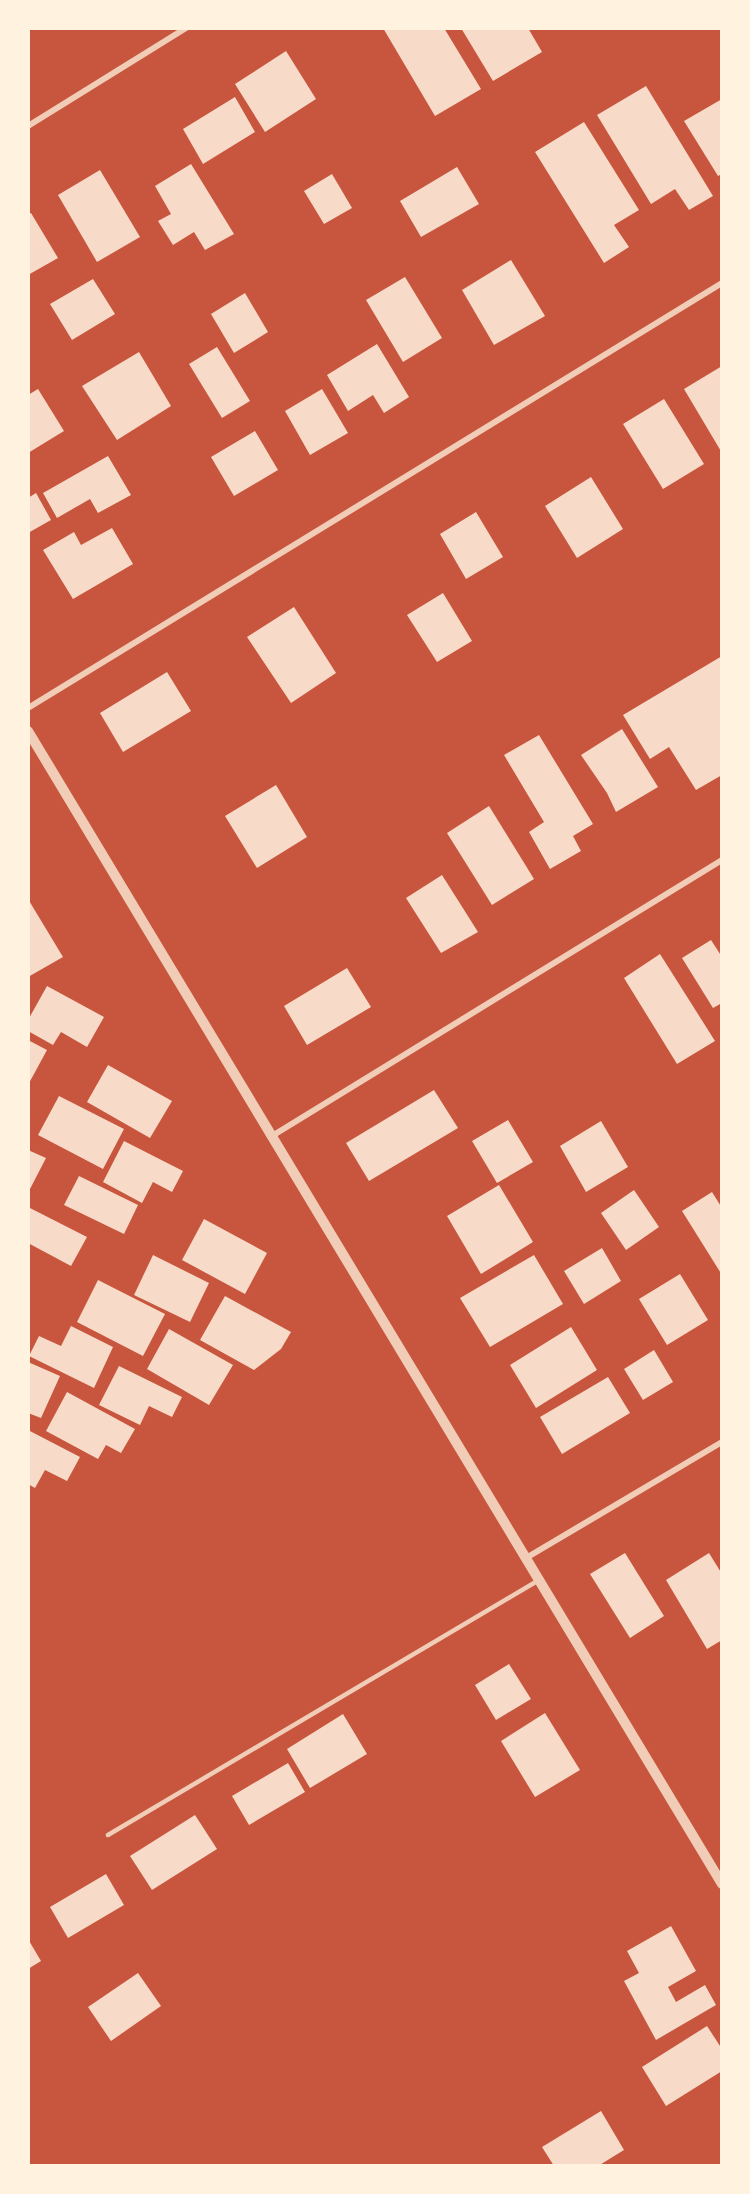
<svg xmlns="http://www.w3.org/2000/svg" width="750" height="2194" font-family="'Nunito Sans',sans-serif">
<rect width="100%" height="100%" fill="#c8553d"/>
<!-- building -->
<g fill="#f7dbc8">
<polygon points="383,28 444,28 481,89 435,116"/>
<polygon points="461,28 528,28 542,52 493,81"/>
<polygon points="286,51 316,99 265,132 235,84"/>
<polygon points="646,86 713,196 689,210 675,189 651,204 597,115"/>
<polygon points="235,97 255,132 203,164 183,129"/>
<polygon points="722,99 722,174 718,176 684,121"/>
<polygon points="584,122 639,210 614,225 629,247 604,263 535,152"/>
<polygon points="191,164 234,234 205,250 194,232 173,245 158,221 171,214 155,186"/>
<polygon points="457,167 479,204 421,237 400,201"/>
<polygon points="100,170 140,237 97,262 58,195"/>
<polygon points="332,174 352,208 324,224 304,191"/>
<polygon points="31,213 58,258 28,275 28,214"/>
<polygon points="511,260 545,316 494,345 462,290"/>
<polygon points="405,277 442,338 403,362 366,300"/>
<polygon points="93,279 115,314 72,340 50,304"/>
<polygon points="245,293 268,332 234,353 211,314"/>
<polygon points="377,344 409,397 384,413 373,395 348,411 327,375"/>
<polygon points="217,347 250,401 222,418 189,364"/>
<polygon points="139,352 171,406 117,440 82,386"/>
<polygon points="722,366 722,453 684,389"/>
<polygon points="38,389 64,431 28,453 28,395"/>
<polygon points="322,389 348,433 310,455 285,411"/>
<polygon points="664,399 704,464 663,489 623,424"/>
<polygon points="255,431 278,470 234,496 211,457"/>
<polygon points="108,456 131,495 98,513 90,499 57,518 43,493"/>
<polygon points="591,477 623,529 577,558 545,506"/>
<polygon points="36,493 51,520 28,533 28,498"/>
<polygon points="476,512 503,557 466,579 440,534"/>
<polygon points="112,528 133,564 73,599 43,550 74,532 81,545"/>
<polygon points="443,593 472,641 437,662 407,615"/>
<polygon points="294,607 336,673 291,703 247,637"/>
<polygon points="722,656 722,775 696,790 669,747 650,759 623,715"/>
<polygon points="167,672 191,711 123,752 100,713"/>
<polygon points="622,729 658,787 616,812 607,793 581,755"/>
<polygon points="539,735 593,824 573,836 581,851 550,869 529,832 544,822 504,755"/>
<polygon points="276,785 307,837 257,868 225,816"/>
<polygon points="489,806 534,879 492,905 447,833"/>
<polygon points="442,875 478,932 441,953 406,898"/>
<polygon points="28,899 63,957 28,977"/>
<polygon points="711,940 722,957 722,1003 713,1008 682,958"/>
<polygon points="660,954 715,1041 677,1064 624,978"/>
<polygon points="347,968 371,1007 307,1045 284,1006"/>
<polygon points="47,986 104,1017 87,1047 61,1032 53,1045 28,1031 28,1020"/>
<polygon points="28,1040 47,1050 28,1085"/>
<polygon points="108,1065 172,1101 150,1138 87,1102"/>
<polygon points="434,1090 458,1128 369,1181 346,1143"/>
<polygon points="59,1096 124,1129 103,1169 38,1135"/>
<polygon points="508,1120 533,1162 497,1183 472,1141"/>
<polygon points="601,1121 628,1167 586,1192 560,1146"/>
<polygon points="124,1141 183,1171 172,1192 153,1182 142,1203 103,1182"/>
<polygon points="28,1150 46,1158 30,1189 28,1188"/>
<polygon points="79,1176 138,1205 124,1234 64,1205"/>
<polygon points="499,1185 533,1242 481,1274 447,1216"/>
<polygon points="634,1190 659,1227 626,1250 601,1213"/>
<polygon points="712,1192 722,1208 722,1275 682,1211"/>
<polygon points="28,1207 87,1237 71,1266 28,1243"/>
<polygon points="204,1219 267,1253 245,1294 182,1260"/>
<polygon points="602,1248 621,1281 584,1304 564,1271"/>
<polygon points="153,1255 209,1283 190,1322 134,1295"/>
<polygon points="534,1255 563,1304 490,1347 460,1298"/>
<polygon points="680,1274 708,1320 667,1345 639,1299"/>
<polygon points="98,1280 165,1314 143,1356 77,1322"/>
<polygon points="225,1296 291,1332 281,1349 254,1370 200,1340"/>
<polygon points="71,1326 113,1347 94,1388 29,1356 39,1336 61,1346"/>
<polygon points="571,1327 597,1370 536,1408 510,1365"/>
<polygon points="169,1329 233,1365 209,1405 147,1369"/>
<polygon points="654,1350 673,1382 643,1400 624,1369"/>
<polygon points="28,1362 60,1376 41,1418 28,1413"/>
<polygon points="119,1366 182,1397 172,1417 149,1406 140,1425 99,1405"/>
<polygon points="608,1377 630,1413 562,1454 540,1417"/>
<polygon points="67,1392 135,1429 121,1453 106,1445 98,1459 46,1431"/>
<polygon points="28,1430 80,1457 67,1481 45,1470 35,1488 28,1484"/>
<polygon points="625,1553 664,1616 630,1638 590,1574"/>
<polygon points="709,1553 722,1574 722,1640 707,1649 666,1580"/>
<polygon points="509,1664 531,1699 496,1720 475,1685"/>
<polygon points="545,1713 580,1770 535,1797 501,1741"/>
<polygon points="343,1714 367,1754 310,1788 287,1749"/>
<polygon points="288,1763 305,1792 249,1825 232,1796"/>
<polygon points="195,1815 217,1849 152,1890 130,1856"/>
<polygon points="106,1874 124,1905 68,1938 50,1907"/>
<polygon points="671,1926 696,1971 668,1987 676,2002 705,1985 716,2005 656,2040 624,1981 639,1973 627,1951"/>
<polygon points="28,1939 41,1961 28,1969"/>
<polygon points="138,1973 161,2006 111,2041 88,2007"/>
<polygon points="707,2026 722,2049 722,2071 666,2106 642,2067"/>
<polygon points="601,2111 624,2150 598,2166 554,2166 542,2147"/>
</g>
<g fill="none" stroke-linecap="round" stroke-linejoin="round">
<!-- service -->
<polyline stroke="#f1ccb7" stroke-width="4.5" points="108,1835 539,1580"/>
<!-- minor -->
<g stroke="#f1ccb7" stroke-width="6">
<polyline points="28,126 186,28"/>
<polyline points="28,708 722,283"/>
<polyline points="272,1136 722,860"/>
<polyline points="526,1558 722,1442"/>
</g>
<!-- tertiary -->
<polyline stroke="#f1ccb7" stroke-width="10" points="28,731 722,1884"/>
</g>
<!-- border -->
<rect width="750" height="2194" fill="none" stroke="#fff3e0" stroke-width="60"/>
</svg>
